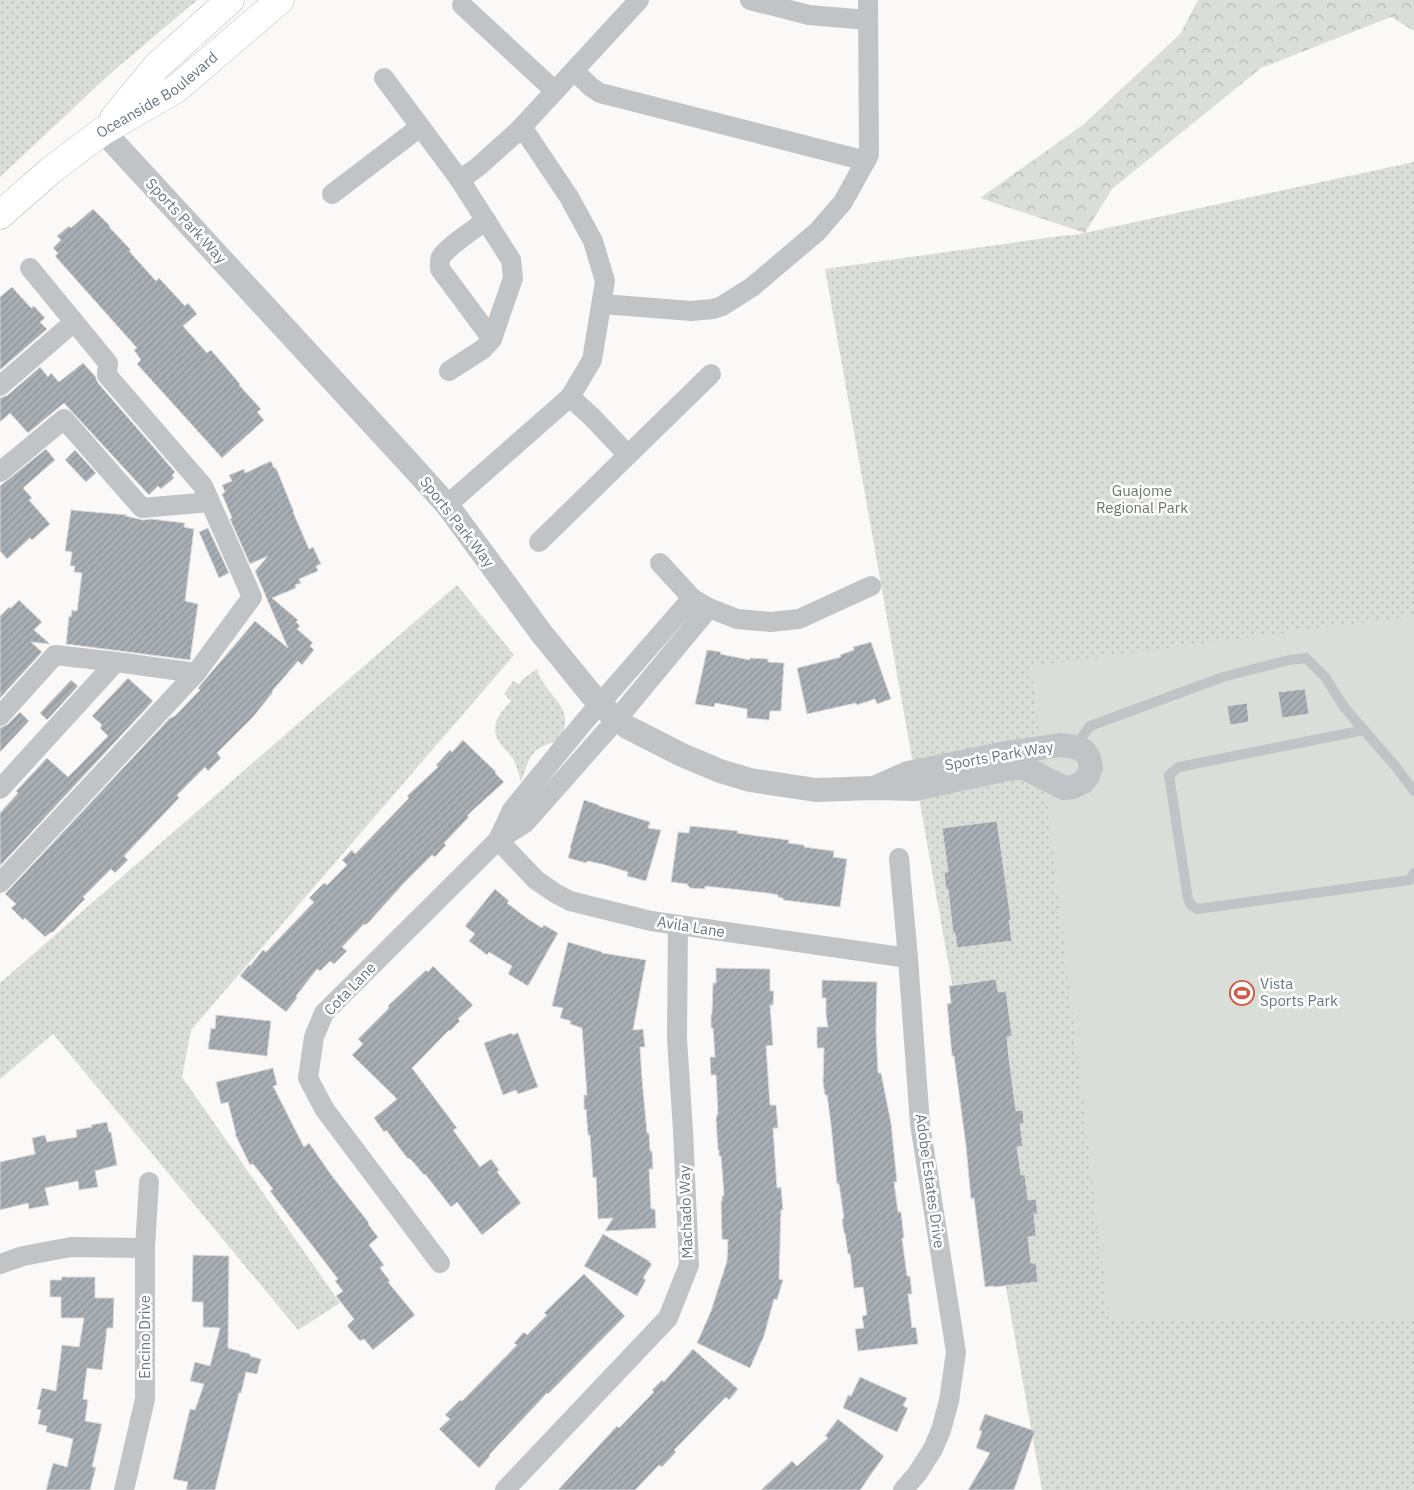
<svg xmlns="http://www.w3.org/2000/svg" width="1414" height="1490" font-family="'IBM Plex Sans',sans-serif">
<defs>
<pattern id="green-dots" width="8" height="8" patternUnits="userSpaceOnUse" patternTransform="scale(1.25)"><rect width="8" height="8" fill="#daded8"/><path d="M2 2h.1M6 6h.1" fill="none" stroke="#b5b9b4" stroke-width="1.8" stroke-linecap="round"/></pattern>
<pattern id="forest-crowns" width="20" height="18" patternUnits="userSpaceOnUse" patternTransform="scale(1.25)"><rect width="20" height="18" fill="#daded8"/><path d="M2 6a3 3 0 1 1 6 0M12 15a3 3 0 1 1 6 0" fill="none" stroke="#b5b9b4"/></pattern>
<pattern id="building-hatch" width="6" height="6" patternUnits="userSpaceOnUse" patternTransform="scale(1.25)"><rect width="6" height="6" fill="#a8afb4"/><path d="M-1 1l2-2M0 6l6-6M5 7l2-2" fill="none" stroke="#8d9398"/></pattern>
</defs>
<rect width="100%" height="100%" fill="#faf9f8"/>
<!-- green -->
<g fill="url(#green-dots)">
<polygon points="0,0 197,0 111,73 0,177"/>
<polygon points="1414,162 1414,1490 1042,1490 825,269 1067,235 1075,235"/>
<polygon points="457,585 514,655 191,1030 182,1077 340,1303 298,1330 53,1034 0,1079 0,983"/>
<path d="M 537,669 C 545,698 578,705 560,740 C 530,749 531,754 521,782 C 519,776 518,769 515,763 C 512,755 504,749 499,742 C 489,725 500,713 511,701 L 504,694 L 513,681 L 519,684 L 523,679 Z"/>
</g>
<!-- forest -->
<polygon fill="url(#forest-crowns)" points="1198,0 1414,0 1414,31 1391,17 1261,68 1112,189 1085,233 980,198 1084,124 1180,34"/>
<!-- pitch -->
<polygon fill="#daded8" points="1414,616 1414,1319 1109,1319 1031,666"/>
<!-- building -->
<g fill="url(#building-hatch)" stroke="#dcdbda">
<polygon points="93,209 110,226 109,227 131,250 129,251 156,281 159,278 185,306 188,303 197,314 183,326 207,353 211,350 240,384 239,385 261,409 257,412 264,420 222,458 137,364 141,360 134,350 137,348 55,256 58,253 53,248 61,240 57,236 69,226 71,228"/>
<polygon points="12,287 31,308 34,306 45,318 40,322 47,329 0,370 0,297"/>
<polygon points="83,363 95,376 98,383 175,472 172,475 174,478 161,489 158,486 149,495 64,403 28,433 10,413 0,422 0,398 8,395 40,367 48,377 51,373 59,382"/>
<polygon points="46,449 55,460 23,488 32,498 29,500 50,524 32,540 30,538 7,559 0,551 0,486"/>
<polygon points="75,450 96,473 86,482 65,460"/>
<polygon points="271,461 274,468 276,468 294,512 293,512 309,549 313,547 321,564 316,566 318,571 299,579 301,583 295,585 296,588 272,598 298,620 296,622 300,626 297,629 313,643 310,646 314,650 302,665 298,661 272,691 273,692 253,717 217,753 221,758 208,771 205,767 177,795 179,798 124,856 128,860 115,873 111,869 83,897 85,899 52,933 51,932 45,937 25,918 23,920 11,908 16,904 5,894 170,718 175,716 200,690 198,688 255,621 288,648 255,571 268,556 250,564 230,519 232,518 222,494 225,492 222,485 232,481 229,475 244,469 245,473"/>
<polygon points="71,510 127,515 126,516 143,520 151,519 185,523 184,527 194,529 185,601 198,604 190,660 66,644 69,616 71,617 72,610 77,611 82,573 74,572 75,566 70,566 72,552 65,551"/>
<polygon points="208,528 229,573 219,578 199,532"/>
<polygon points="19,600 42,622 34,630 50,644 31,642 42,652 0,698 0,616 9,607 11,608"/>
<polygon points="871,642 891,699 877,704 875,699 857,705 856,703 807,714 797,668 841,657 840,655 854,650 853,647"/>
<polygon points="707,650 721,652 720,654 750,660 750,658 768,659 768,662 784,663 781,711 770,711 769,720 747,718 747,709 715,703 714,707 695,704"/>
<polygon points="128,678 153,701 0,866 0,813 18,793 16,791 47,758 68,777 77,768 108,736 100,728 102,725 92,716"/>
<polygon points="71,680 78,686 47,720 40,713"/>
<polygon points="1305,689 1309,714 1282,718 1278,692"/>
<polygon points="1247,703 1249,722 1230,725 1227,706"/>
<polygon points="20,712 29,721 0,752 0,728 8,724"/>
<polygon points="463,740 496,772 495,773 504,782 473,810 467,816 469,817 444,843 446,845 435,857 432,855 404,883 368,923 365,925 364,924 342,947 347,951 334,964 330,961 320,971 317,969 296,996 297,998 286,1012 240,976 249,965 250,966 263,950 266,952 314,902 309,898 324,883 327,885 347,865 342,860 352,850 355,854 409,798 407,796 438,767 436,765 450,750 452,752"/>
<polygon points="584,800 599,805 599,806 650,822 648,828 661,830 646,881 627,876 628,872 602,864 587,861 586,863 568,858 571,848 570,848"/>
<polygon points="997,821 1011,920 1009,920 1012,941 957,948 955,933 953,933 948,889 946,890 944,872 948,872 942,828"/>
<polygon points="690,826 738,831 737,833 758,836 789,840 788,843 804,845 804,847 834,851 833,857 847,859 840,907 783,900 783,898 778,897 778,895 767,893 705,886 705,889 690,888 687,884 671,882 678,832 689,833"/>
<polygon points="495,889 509,901 507,903 528,919 542,928 544,925 558,933 528,986 508,974 512,966 489,952 487,955 469,941 475,934 465,926"/>
<polygon points="568,942 602,952 602,953 646,960 633,1030 643,1029 645,1047 640,1047 642,1079 647,1133 649,1133 650,1151 652,1151 653,1169 649,1169 651,1209 655,1209 656,1228 605,1231 613,1218 598,1219 596,1177 593,1178 590,1135 588,1135 586,1109 584,1110 584,1095 587,1095 582,1028 570,1024 571,1021 560,1018 563,1008 552,1006"/>
<polygon points="433,966 473,1005 458,1019 460,1021 450,1031 449,1030 412,1068 457,1128 453,1130 480,1167 491,1159 499,1170 497,1172 521,1203 482,1235 457,1202 451,1207 425,1174 424,1175 414,1163 409,1158 408,1159 386,1130 384,1132 374,1118 397,1099 352,1055 363,1044 358,1039 389,1008 388,1006 426,970 428,972"/>
<polygon points="716,968 770,969 770,991 774,991 773,1005 770,1005 773,1045 766,1046 770,1105 776,1105 778,1128 773,1128 777,1188 781,1187 783,1210 781,1210 779,1279 783,1280 777,1300 774,1299 764,1336 750,1368 697,1343 711,1311 727,1261 728,1240 722,1239 721,1201 722,1201 722,1196 724,1196 721,1156 719,1156 719,1150 718,1150 716,1119 717,1114 718,1114 716,1075 711,1075 710,1057 715,1057 713,1028 711,1028 711,1014 712,1014 713,983 716,983"/>
<polygon points="996,979 998,992 1006,991 1012,1036 1007,1037 1009,1058 1016,1111 1023,1110 1024,1124 1020,1124 1023,1146 1017,1147 1021,1175 1025,1175 1028,1200 1036,1199 1038,1214 1034,1214 1036,1236 1028,1237 1031,1263 1036,1263 1038,1282 994,1287 994,1286 985,1287 974,1198 971,1199 966,1146 954,1056 952,1056 947,1004 951,1003 949,986"/>
<polygon points="822,980 877,982 876,1031 878,1073 881,1073 891,1123 897,1182 894,1182 898,1212 901,1212 904,1238 902,1238 907,1276 910,1276 912,1294 908,1294 912,1328 916,1327 918,1344 858,1351 855,1329 864,1328 862,1316 867,1315 863,1287 854,1288 850,1254 848,1254 845,1233 844,1233 842,1219 844,1218 839,1184 837,1184 831,1125 827,1095 825,1095 823,1082 824,1048 817,1048 817,1027 828,1027 826,1016 826,998 822,998"/>
<polygon points="216,1015 271,1021 267,1056 208,1049 211,1028 215,1029"/>
<polygon points="512,1033 512,1035 518,1033 538,1087 518,1094 516,1090 503,1095 484,1043"/>
<polygon points="273,1068 277,1085 273,1086 304,1147 309,1143 332,1176 369,1223 368,1224 378,1237 369,1245 384,1265 380,1268 390,1281 388,1282 415,1315 373,1350 364,1339 360,1341 347,1326 354,1319 336,1296 343,1291 335,1281 338,1279 270,1191 273,1189 253,1164 250,1165 235,1134 236,1134 228,1102 221,1104 216,1082"/>
<polygon points="107,1122 109,1132 111,1132 117,1165 95,1171 98,1187 79,1190 78,1181 45,1188 49,1205 29,1209 28,1203 0,1210 0,1162 35,1154 32,1138 45,1135 47,1142 77,1137 76,1130 92,1127 91,1125"/>
<polygon points="603,1234 649,1261 649,1262 652,1264 643,1278 646,1280 637,1296 584,1266"/>
<polygon points="193,1255 229,1256 228,1348 250,1354 250,1356 261,1359 257,1374 246,1372 241,1393 239,1393 215,1490 186,1490 188,1482 173,1479 190,1409 195,1410 204,1384 190,1381 195,1362 210,1366 220,1328 203,1327 203,1302 192,1302"/>
<polygon points="584,1274 625,1316 548,1394 547,1393 489,1455 490,1456 479,1468 439,1429 450,1419 445,1415 460,1400 462,1401 517,1345 514,1343 524,1332 527,1335 547,1315 544,1313"/>
<polygon points="61,1277 95,1277 95,1298 114,1298 113,1328 107,1328 102,1370 87,1368 83,1399 88,1400 85,1421 102,1424 92,1467 96,1467 90,1490 46,1490 53,1463 67,1467 73,1439 46,1432 47,1426 38,1424 41,1410 37,1409 42,1388 56,1391 62,1345 79,1347 84,1318 61,1318 61,1297 50,1297 50,1280 62,1280"/>
<polygon points="693,1349 738,1389 729,1400 726,1397 719,1404 674,1450 676,1452 662,1467 659,1465 635,1490 558,1490 617,1426 619,1428 654,1392 652,1390 662,1380 664,1382"/>
<polygon points="860,1377 907,1398 903,1406 908,1408 897,1432 843,1408 848,1395 851,1396"/>
<polygon points="985,1414 1035,1431 1014,1490 968,1490 990,1453 976,1448 982,1431 979,1430"/>
<polygon points="838,1419 884,1456 860,1490 761,1490 792,1461 797,1466 828,1438 825,1436"/>
</g>
<g fill="none" stroke-linecap="round" stroke-linejoin="round">
<defs>
<g id="primary">
<polyline points="114,118 157,66 230,0"/>
<path id="s1" d="M 0,215 L 50,171 L 103,131 L 176,89 L 280,0"/>
</g>
</defs>
<!-- primary casing -->
<use href="#primary" stroke="#b2b7ba" stroke-width="29"/>
<!-- service -->
<g stroke="#c0c4c7" stroke-width="10">
<polyline points="1364,730 1179,767 1169,775 1188,899 1191,905 1197,909 1410,880 1414,873"/>
<polyline points="1075,747 1090,726 1223,677 1289,660 1306,658 1325,677 1344,707 1396,767 1414,791"/>
</g>
<!-- minor -->
<g stroke="#c0c4c7" stroke-width="20">
<polyline points="750,0 809,15 868,20"/>
<polyline points="462,5 555,91"/>
<polyline points="574,71 591,87 600,93 866,161"/>
<polyline points="384,78 460,180 511,260 513,278 492,339 483,349 449,371"/>
<polyline points="460,180 479,166 518,131 639,0"/>
<polyline points="332,194 420,127"/>
<path d="M 486,220 C 475,229 448,246 441,257 C 439,261 440,265 440,269 L 492,339"/>
<polyline points="602,304 691,311 713,309 722,306 752,287 817,232 843,202 869,155 868,0"/>
<polyline points="0,386 74,322"/>
<polyline points="570,397 592,417 628,455"/>
<polyline points="0,472 64,419 142,508 210,502"/>
<polyline points="447,505 570,397 592,360 605,281 593,241 569,197 522,127"/>
<polyline points="539,542 711,374"/>
<polyline points="660,563 692,598 709,608 737,619 771,622 799,619 871,586"/>
<polyline points="0,716 55,655 116,662"/>
<polyline points="0,789 116,662 196,673"/>
<polyline points="498,840 536,880 555,893 570,901 651,921 908,958"/>
<polyline points="498,840 512,810 583,723 692,598"/>
<polyline points="899,858 908,958 920,1124 956,1352 949,1401 941,1430 933,1449 917,1474 903,1490"/>
<polyline points="0,883 196,673 252,597 203,486 107,375 108,363 30,268"/>
<polyline points="440,1263 325,1110 308,1078 314,1037 324,1013 498,840 525,823 617,719 709,608"/>
<polyline points="0,1264 23,1256 71,1247 145,1248"/>
<polyline points="124,1490 145,1399 145,1248 149,1182"/>
<polyline points="505,1490 668,1318 689,1265 683,1130 677,1039 678,925"/>
</g>
<!-- tertiary -->
<polyline stroke="#c0c4c7" stroke-width="24" points="103,131 410,464 447,505 542,634 599,704 627,727 682,755 720,771 750,780 816,790 874,788 915,789 1007,769 1025,768 1064,788 1073,787 1083,782 1088,776 1091,767 1089,758 1084,751 1075,747 1060,745 1006,753 908,773 874,788"/>
<!-- primary -->
<use href="#primary" stroke="#fff" stroke-width="28"/>
</g>
<!-- icons -->
<defs>
<symbol id="stadium-ring" viewBox="-11 -11 22 22"><circle r="9.5" fill="#fff" stroke="#ce5b43" stroke-width="1.5"/><path d="M0-5a6.5 5 0 1 0 0 10a6.5 5 0 1 0 0-10ZM-3.5-1.8h7v3.6h-7Z" fill="#ce5b43"/></symbol>
</defs>
<g fill-rule="evenodd">
<use href="#stadium-ring" x="1228" y="979" width="28" height="28"/>
</g>
<g text-anchor="middle" stroke-width="5" stroke-linejoin="round" paint-order="stroke">
<!-- street labels -->
<g font-size="15" fill="#68777f" stroke="#fff">
<text dy="5" stroke="none"><textPath href="#s1" startOffset="198">Oceanside Boulevard</textPath></text>
<text transform="translate(186 221) rotate(47)" y="5">Sports Park Way</text>
<text transform="translate(457 522) rotate(52)" y="5">Sports Park Way</text>
<text transform="translate(999 756) rotate(-10)" y="5">Sports Park Way</text>
<text transform="translate(691 927) rotate(9)" y="5">Avila Lane</text>
<text transform="translate(350 989) rotate(-46)" y="5">Cota Lane</text>
<text transform="translate(930 1181) rotate(82)" y="5">Adobe Estates Drive</text>
<text transform="translate(686 1212) rotate(-92)" y="5">Machado Way</text>
<text transform="translate(145 1337) rotate(-90)" y="5">Encino Drive</text>
</g>
<!-- park labels -->
<g font-size="15" fill="#6a7866" stroke="#fff">
<text x="1142" y="496">Guajome<tspan x="1142" dy="17">Regional Park</tspan></text>
</g>
<!-- poi labels -->
<g font-size="15" fill="#68777f" stroke="#fff" text-anchor="start">
<text x="1260" y="989">Vista<tspan x="1260" dy="17">Sports Park</tspan></text>
</g>
</g>
</svg>
